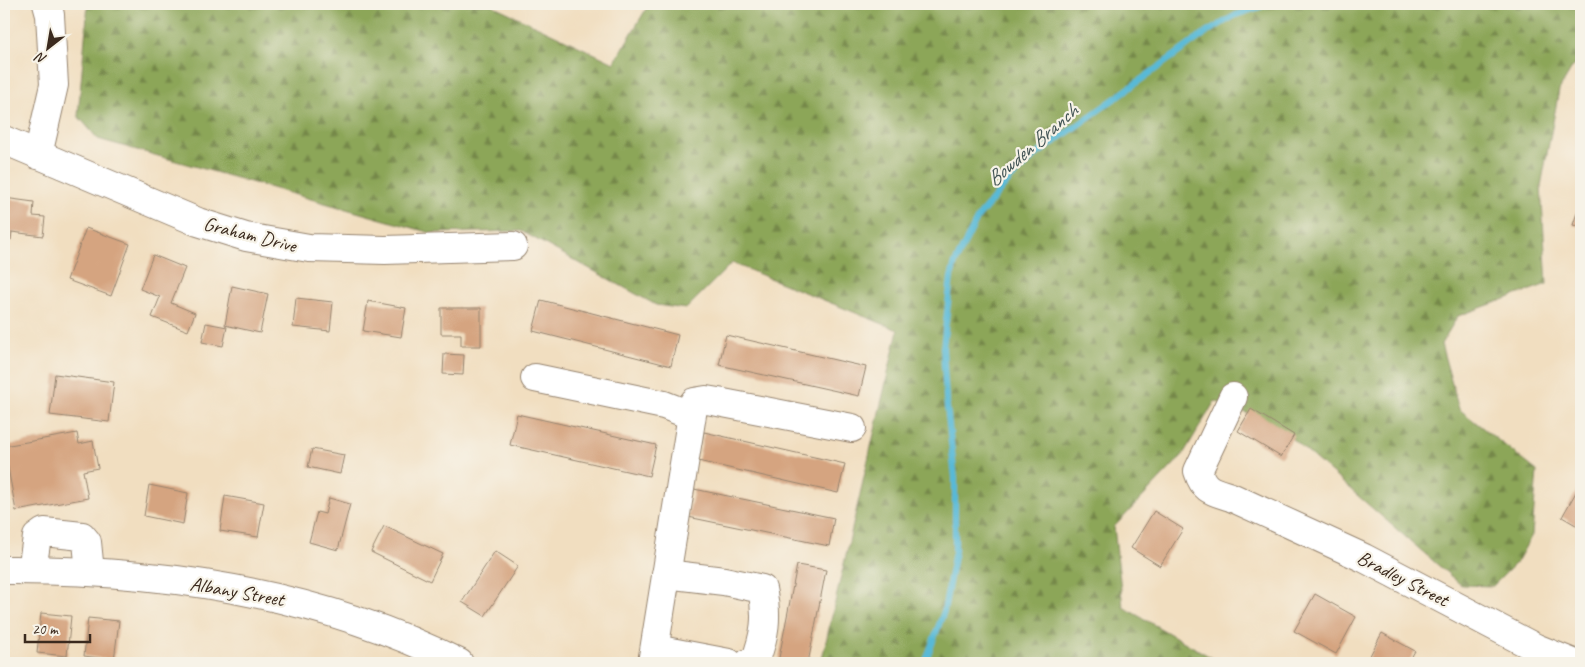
<svg xmlns="http://www.w3.org/2000/svg" width="1585" height="667" font-family="Caveat,sans-serif">
<defs>
<pattern id="forest-firs" width="22" height="20" patternUnits="userSpaceOnUse" patternTransform="scale(1.25)"><rect width="22" height="20" fill="#8ca659"/><path d="M5 1l3.5 6h-7zM16 11l3.5 6h-7z" fill="#748749"/></pattern>
</defs>
<rect width="100%" height="100%" fill="#f7f3e8"/>
<filter id="ink" filterUnits="userSpaceOnUse"><feTurbulence type="fractalNoise" baseFrequency=".02" numOctaves="2"/><feDisplacementMap in="SourceGraphic" scale="10" xChannelSelector="R" yChannelSelector="G"/><feConvolveMatrix kernelMatrix="1 2 1 2 8 2 1 2 1" color-interpolation-filters="sRGB"/></filter>
<filter id="wash" filterUnits="userSpaceOnUse"><feTurbulence type="fractalNoise" baseFrequency=".0096" numOctaves="4" result="noise"/><feDisplacementMap in="SourceGraphic" scale="20" xChannelSelector="R" yChannelSelector="G"/><feGaussianBlur stdDeviation="1.12" result="paint"/><feColorMatrix in="noise" values="0 0 0 0 0 0 0 0 0 0 0 0 0 0 0 0 0 1.4 0 .05"/><feComposite in="paint" operator="in"/></filter>
<g filter="url(#wash)">
<rect width="100%" height="100%" fill="#f1dec0"/>
<!-- forest -->
<polygon fill="url(#forest-firs)" stroke="#64683c" points="88,4 490,4 614,63 649,4 1581,4 1581,53 1559,90 1541,186 1547,284 1458,316 1441,344 1459,409 1537,471 1532,535 1517,562 1493,586 1461,585 1275,424 1215,401 1182,456 1114,527 1123,607 1221,663 821,663 898,330 732,263 686,309 656,305 521,231 431,233 98,139 78,116"/>
<g fill="none" stroke-linecap="round" stroke-linejoin="round">
<!-- stream -->
<polyline stroke="#58b9d7" stroke-width="6" points="925,663 944,611 955,551 955,478 946,398 943,348 951,277 955,263 978,217 1010,179 1036,155 1078,125 1207,32 1236,15 1269,4"/>
</g>
<g id="blocks">
<!-- building -->
<g fill="#d5a480">
<polygon points="4,198 34,202 33,216 45,217 43,236 12,232 11,240 4,239"/>
<polygon points="1581,200 1581,227 1573,225"/>
<polygon points="86,228 130,244 111,296 67,280"/>
<polygon points="153,255 185,268 171,303 195,313 188,331 152,317 160,297 140,289"/>
<polygon points="232,286 268,294 260,333 225,325"/>
<polygon points="296,298 333,302 330,331 293,327"/>
<polygon points="541,300 678,335 671,366 533,331"/>
<polygon points="368,301 406,308 401,337 363,331"/>
<polygon points="441,308 481,308 481,346 461,346 461,334 441,334"/>
<polygon points="206,323 227,327 223,346 202,342"/>
<polygon points="726,335 866,367 859,396 719,365"/>
<polygon points="444,354 464,355 463,375 443,374"/>
<polygon points="55,374 114,382 109,422 50,415"/>
<polygon points="1251,409 1294,435 1281,457 1238,431"/>
<polygon points="517,414 656,445 649,476 510,445"/>
<polygon points="704,432 845,464 838,493 698,461"/>
<polygon points="77,433 79,444 93,441 98,468 83,471 88,498 16,511 4,446"/>
<polygon points="312,449 344,455 340,474 308,467"/>
<polygon points="149,485 188,493 183,524 144,516"/>
<polygon points="1580,485 1581,486 1581,528 1562,517"/>
<polygon points="694,489 834,518 829,546 688,517"/>
<polygon points="225,496 264,503 258,537 220,531"/>
<polygon points="329,498 350,504 338,550 309,542 317,512 325,514"/>
<polygon points="1154,511 1183,529 1160,566 1131,548"/>
<polygon points="384,526 443,554 430,581 371,552"/>
<polygon points="495,551 518,566 485,616 462,602"/>
<polygon points="797,565 826,570 808,663 778,663"/>
<polygon points="1315,594 1356,617 1336,654 1294,631"/>
<polygon points="41,613 71,616 67,656 37,653"/>
<polygon points="88,618 119,621 114,660 84,656"/>
<polygon points="1382,633 1415,651 1408,663 1366,663"/>
</g>
</g>
</g>
<g filter="url(#ink)">
<use href="#blocks" fill-opacity="0" stroke="#96846f" stroke-width="1"/>
<g fill="none" stroke-linecap="round" stroke-linejoin="round">
<defs>
<g id="minor">
<polyline points="4,140 198,222 246,237 309,248 385,250 513,246"/>
<polyline points="38,155 54,85 50,15 47,4"/>
<polyline points="535,378 664,405 690,415"/>
<path d="M 1233,397 L 1198,471 C 1204,491 1213,491 1231,497 L 1364,558 L 1536,648 L 1573,663"/>
<path d="M 4,570 C 159,569 320,593 459,663"/>
<polyline points="32,570 37,537 44,532 82,536 87,542 90,572"/>
<path d="M 666,574 L 724,581 L 762,589 C 768,617 765,635 755,662 L 748,663"/>
<polyline points="655,649 729,663"/>
<polyline points="652,663 694,402 706,400 718,402 852,428"/>
</g>
</defs>
<!-- minor casing -->
<use href="#minor" stroke="#96846f" stroke-width="30"/>
<!-- minor -->
<use href="#minor" stroke="#fff" stroke-width="28"/>
</g>
</g>
<g text-anchor="middle" stroke-width="4.5" stroke-linejoin="round" paint-order="stroke">
<!-- street labels -->
<g font-size="20" fill="#3b2a1e" stroke="#f7f3e8">
<text transform="translate(250 234) rotate(14)" y="7">Graham Drive</text>
<text transform="translate(1403 578) rotate(27)" y="7">Bradley Street</text>
<text transform="translate(237 591) rotate(10)" y="7">Albany Street</text>
</g>
<!-- water labels -->
<g font-size="21" font-style="italic" fill="#445556" stroke="#f7f3e8">
<text transform="translate(1032 145) rotate(-41)" y="7">Bowden Branch</text>
</g>
</g>
<!-- margin -->
<rect width="1585" height="667" fill="none" stroke="#f7f3e8" stroke-width="20"/>
<!-- north arrow -->
<g transform="translate(48 48) rotate(211)" stroke="#f7f3e8" stroke-width="4" paint-order="stroke">
<path d="M0-4L9 19L0 12L-9 19Z" fill="#3b2a1e"/>
<text y="-8" font-size="14" font-weight="bold" text-anchor="middle" fill="#3b2a1e">N</text>
</g>
<!-- scale -->
<path d="M25 634v8h65v-8" fill="none" stroke="#3b2a1e" stroke-width="2.5"/>
<text x="32" y="634" font-size="15" fill="#3b2a1e" stroke="#f7f3e8" stroke-width="4" paint-order="stroke">20 m</text>
</svg>
